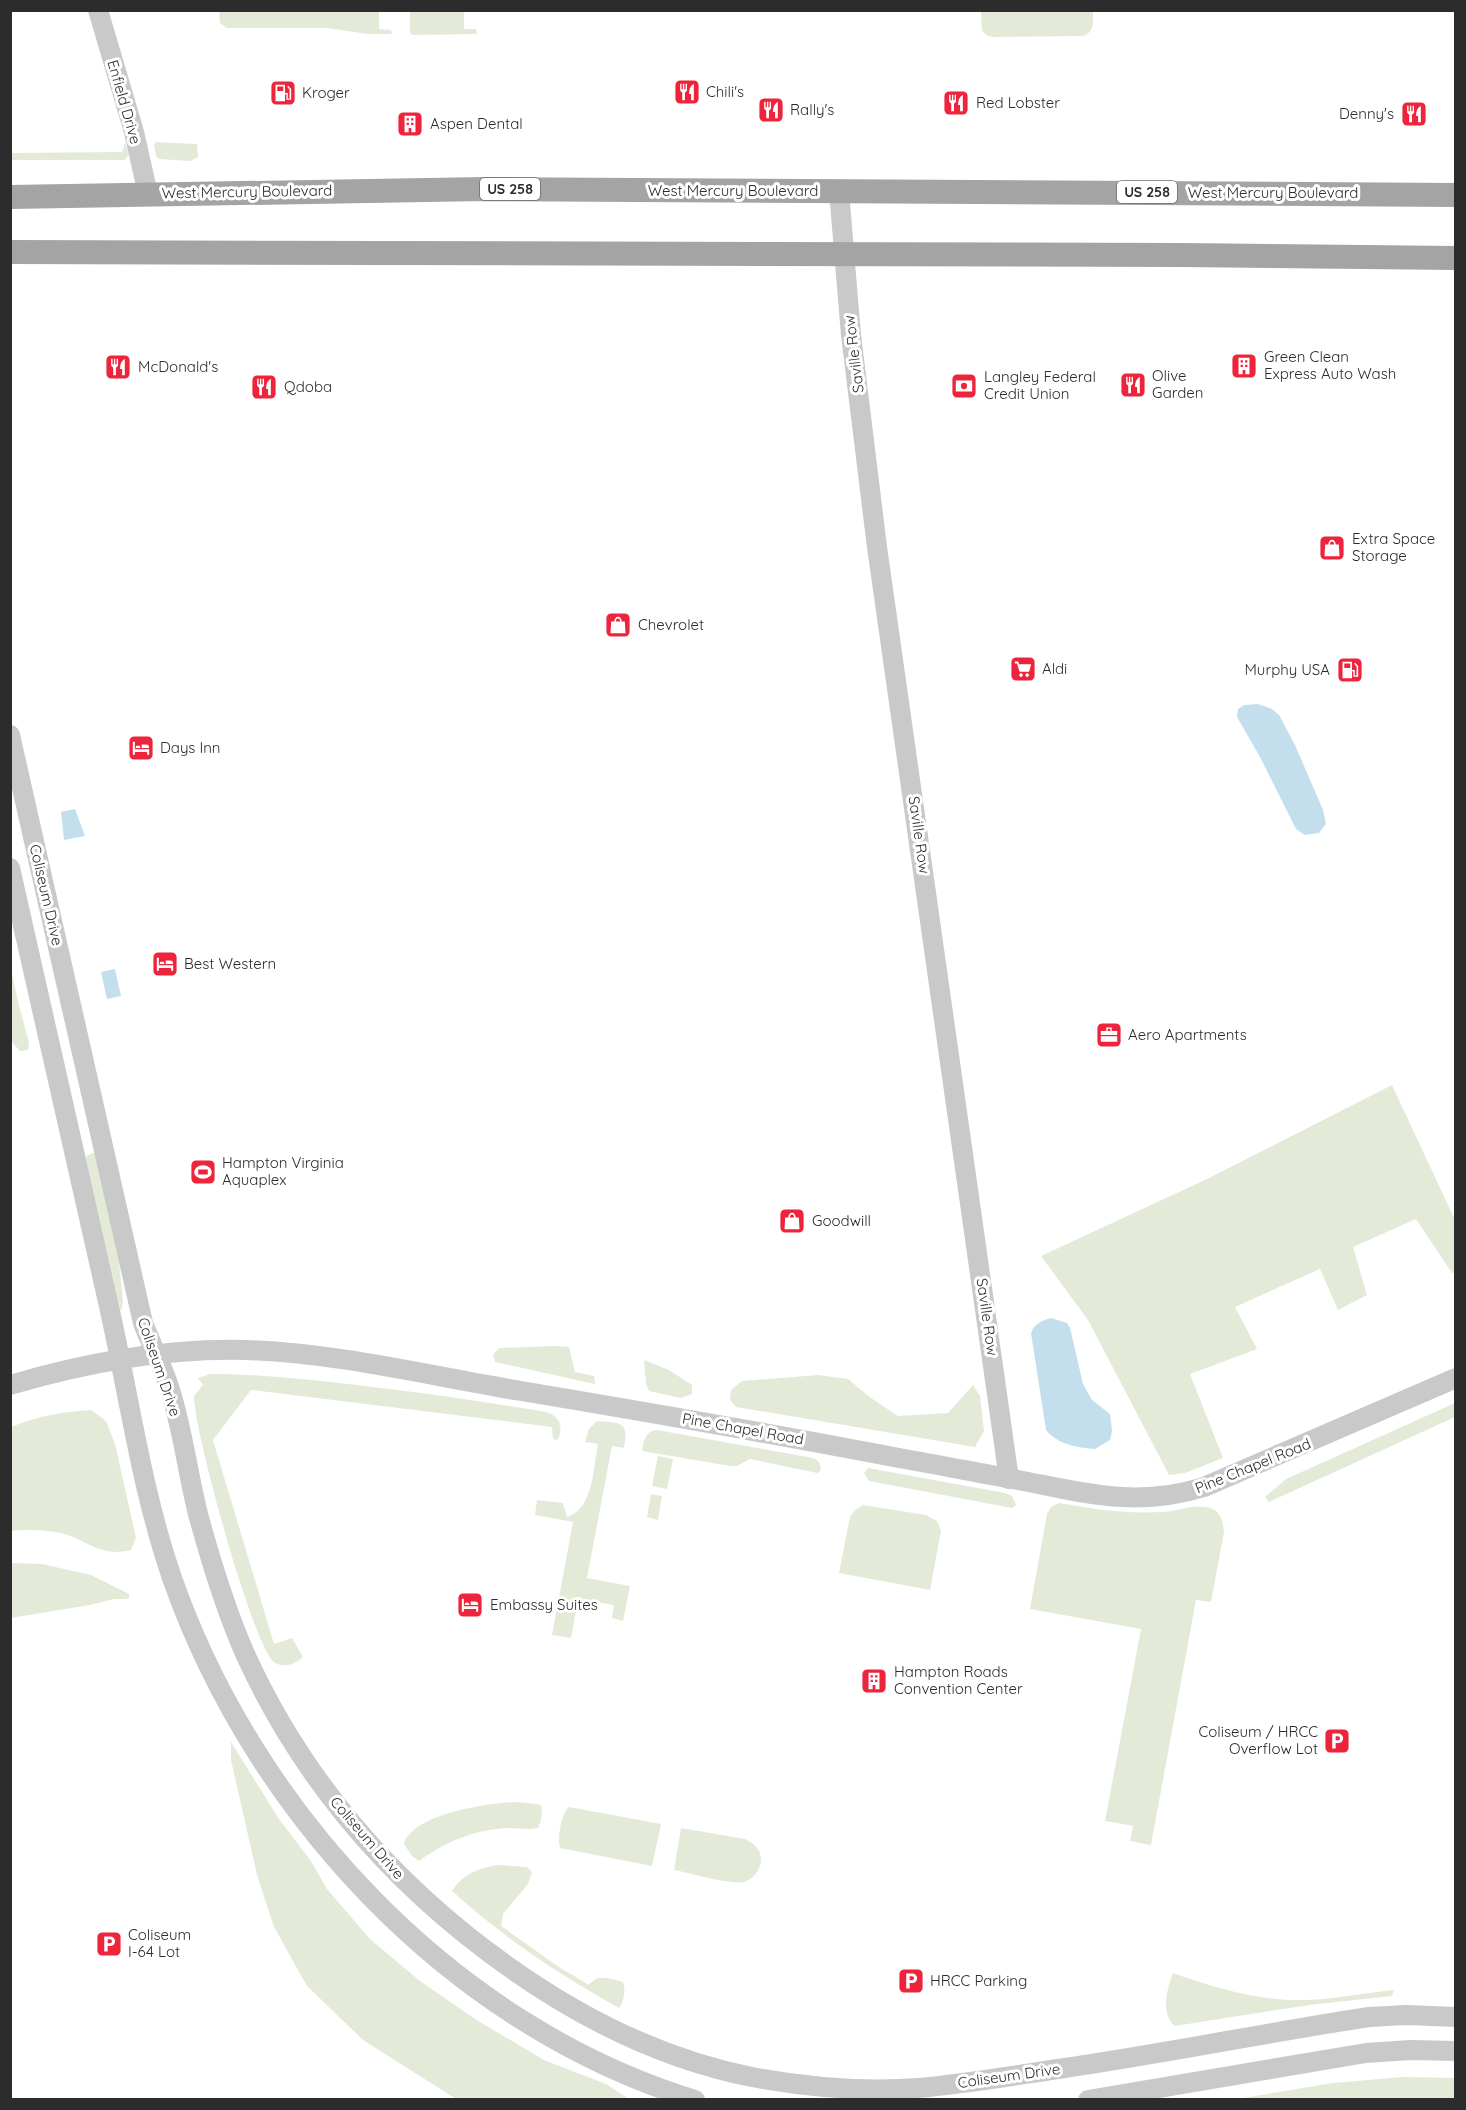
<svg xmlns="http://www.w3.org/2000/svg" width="1466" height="2110" font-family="Quicksand,sans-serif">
<rect width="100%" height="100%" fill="#fff"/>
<!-- green -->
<g fill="#e3ebd8">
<polygon points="219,10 379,11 379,29 390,30 392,32 391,34 368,34 327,28 227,28 220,23"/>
<polygon points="410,11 464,11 464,29 476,29 477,33 476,34 412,35 410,32"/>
<path d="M 981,11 L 1093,11 C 1093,21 1095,31 1084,36 L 993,37 L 988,36 L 982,31 Z"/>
<polygon points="156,142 197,144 198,157 190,161 159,159 156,156 154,145"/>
<polygon points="125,143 129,154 125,160 11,160 11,153 122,152"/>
<polygon points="10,964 19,1006 29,1042 28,1050 20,1051 11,1041"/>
<polygon points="1392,1085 1455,1220 1455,1272 1452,1273 1416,1219 1353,1247 1367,1295 1338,1310 1320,1269 1235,1307 1257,1349 1190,1374 1223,1458 1185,1473 1169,1475 1088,1320 1041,1256 1209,1178"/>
<polygon points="93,1153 95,1153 118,1252 123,1301 122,1310 120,1309 119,1304 87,1164 86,1156"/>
<polygon points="555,1346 569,1347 575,1372 594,1376 595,1384 495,1362 493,1355 499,1348"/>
<polygon points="644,1360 669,1370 692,1385 692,1394 680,1398 649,1391 646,1384"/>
<path d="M 210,1374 C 262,1374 313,1380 365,1386 C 426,1393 486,1402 546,1412 C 559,1415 565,1428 557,1440 L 553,1439 L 552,1427 L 251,1390 L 213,1440 L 274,1644 L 292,1638 L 303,1657 C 295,1664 283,1669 274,1662 C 253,1647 193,1428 194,1396 L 203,1385 L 198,1378 Z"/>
<polygon points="818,1375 848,1379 871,1398 898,1416 948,1413 973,1385 980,1396 984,1431 975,1447 736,1407 730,1400 731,1390 742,1381"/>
<polygon points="1455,1403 1455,1417 1269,1502 1265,1497 1286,1479"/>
<path d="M 91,1410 L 106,1421 L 115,1444 L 136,1538 L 131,1550 C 103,1557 92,1544 68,1535 C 54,1530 25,1529 11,1531 L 11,1427 C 37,1416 63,1412 91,1410 Z"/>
<path d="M 597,1421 C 621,1423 629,1421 624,1448 L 612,1446 L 587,1578 L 630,1586 L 623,1621 L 612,1618 L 614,1605 L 578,1599 L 571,1638 L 552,1635 L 573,1522 L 535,1515 L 537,1500 L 563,1503 L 567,1517 C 594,1508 593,1468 598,1444 L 585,1442 L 589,1429 Z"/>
<path d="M 657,1430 L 813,1458 C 819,1460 822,1465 820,1471 L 817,1473 L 750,1459 L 737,1466 L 730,1466 L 642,1451 C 644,1441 645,1431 657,1430 Z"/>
<polygon points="658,1456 673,1459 667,1489 652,1486"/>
<polygon points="868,1468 1005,1493 1012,1496 1016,1505 1012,1508 869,1481 864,1473"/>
<polygon points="651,1494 662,1496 658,1520 647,1517"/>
<path d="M 1059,1503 C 1094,1509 1125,1514 1161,1512 C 1178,1512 1196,1502 1212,1509 C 1221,1512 1223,1523 1224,1532 L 1211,1602 L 1196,1600 L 1151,1845 L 1130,1841 L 1133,1826 L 1105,1821 L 1141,1629 L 1030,1609 L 1047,1514 L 1051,1507 Z"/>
<polygon points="863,1505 926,1515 937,1521 941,1531 930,1590 839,1573 850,1517 855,1510"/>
<polygon points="11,1563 42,1564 91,1575 129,1594 129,1599 114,1599 90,1605 11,1618"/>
<polygon points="231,1742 279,1819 311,1861 327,1889 370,1939 420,1981 475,2019 544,2060 606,2084 629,2099 456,2099 363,2040 307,1986 274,1927 257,1875 231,1760"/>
<path d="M 515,1802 L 538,1804 L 542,1807 L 541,1820 L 538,1828 C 528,1830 520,1828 510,1828 C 476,1829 447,1841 419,1861 L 412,1856 L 404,1844 C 412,1814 488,1803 515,1802 Z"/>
<path d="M 569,1807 L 661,1824 L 652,1866 L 560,1848 C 557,1838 561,1814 569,1807 Z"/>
<path d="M 681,1828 L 745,1839 C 755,1844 761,1849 761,1861 C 760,1870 754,1879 744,1882 C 730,1885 690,1873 674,1870 Z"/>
<path d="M 497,1865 L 527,1867 L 532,1872 L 528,1884 L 503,1914 L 501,1926 L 559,1967 L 589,1985 C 599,1973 609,1979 623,1982 C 626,1989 624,2002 619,2008 C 558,1974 504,1938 452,1891 C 463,1874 477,1869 497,1865 Z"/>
<path d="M 1173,1973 C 1215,1988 1260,2001 1305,2000 C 1335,1999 1364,1993 1394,1990 L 1392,1996 L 1309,2005 L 1175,2026 C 1160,2014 1167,1989 1173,1973 Z"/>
<polygon points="1403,2077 1455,2078 1455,2099 1237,2099 1333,2083"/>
</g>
<!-- water -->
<g fill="#c3deec">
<polygon points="1258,704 1272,709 1279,715 1295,745 1323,810 1326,824 1319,833 1305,835 1296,829 1260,757 1237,717 1238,709 1244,705"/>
<polygon points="75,809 85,836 64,840 61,812"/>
<polygon points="115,969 121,996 107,999 101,972"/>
<path d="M 1051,1318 L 1067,1323 L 1070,1328 L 1083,1384 L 1092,1400 L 1110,1414 L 1112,1431 L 1110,1440 L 1095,1449 C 1078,1448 1057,1444 1046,1430 L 1031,1333 C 1035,1323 1041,1321 1051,1318 Z"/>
</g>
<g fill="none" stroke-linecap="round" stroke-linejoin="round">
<!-- minor -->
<g stroke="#c9c9c9" stroke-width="20">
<polyline points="98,10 134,132 148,194"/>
<polyline points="839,191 851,335 877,547 1009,1479"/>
<path d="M 10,735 L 143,1323 C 152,1346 164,1369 171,1393 C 183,1432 188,1474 198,1514 C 211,1562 226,1611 246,1656 C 296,1765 372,1859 465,1934 C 550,2002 645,2056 752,2077 C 806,2087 863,2092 918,2088 C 965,2084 1011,2076 1058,2069 C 1162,2054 1265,2033 1369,2017 L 1406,2015 L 1456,2017"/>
<path d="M 10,868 C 42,1010 74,1151 106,1293 C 128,1388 140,1485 172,1578 C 255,1815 453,2026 695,2100"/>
<path d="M 10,1385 C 85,1363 166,1348 245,1350 C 338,1353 430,1376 521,1391 C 647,1412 773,1434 899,1458 C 939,1465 979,1473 1018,1480 C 1086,1493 1136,1508 1204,1487 L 1456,1378"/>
<polyline points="1088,2100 1366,2053 1411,2050 1456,2051"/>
</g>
<!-- major -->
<g stroke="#a4a4a4" stroke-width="24">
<polyline points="10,197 484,189 1456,195"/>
<polyline points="10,252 1181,255 1456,258"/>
</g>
</g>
<!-- icons -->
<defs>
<symbol id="restaurant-square" viewBox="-11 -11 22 22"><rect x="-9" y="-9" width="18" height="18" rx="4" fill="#ed243b" stroke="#fff"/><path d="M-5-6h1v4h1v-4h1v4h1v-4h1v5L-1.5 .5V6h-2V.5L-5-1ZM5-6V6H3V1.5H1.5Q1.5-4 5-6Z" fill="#fff"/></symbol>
<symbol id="fuel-square" viewBox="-11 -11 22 22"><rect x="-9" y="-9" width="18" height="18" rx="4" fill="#ed243b" stroke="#fff"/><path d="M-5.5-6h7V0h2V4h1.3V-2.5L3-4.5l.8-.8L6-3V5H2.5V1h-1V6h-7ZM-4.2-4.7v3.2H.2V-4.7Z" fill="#fff"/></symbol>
<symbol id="building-square" viewBox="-11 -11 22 22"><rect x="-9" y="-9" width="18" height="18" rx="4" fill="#ed243b" stroke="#fff"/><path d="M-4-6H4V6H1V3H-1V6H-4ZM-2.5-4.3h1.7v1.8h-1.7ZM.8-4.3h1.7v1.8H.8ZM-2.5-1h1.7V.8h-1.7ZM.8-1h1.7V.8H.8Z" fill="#fff"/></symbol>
<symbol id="bank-square" viewBox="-11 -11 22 22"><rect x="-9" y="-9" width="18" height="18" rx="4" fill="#ed243b" stroke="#fff"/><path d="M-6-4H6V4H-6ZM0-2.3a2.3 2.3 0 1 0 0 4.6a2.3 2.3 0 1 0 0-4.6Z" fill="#fff"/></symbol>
<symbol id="shop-square" viewBox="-11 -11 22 22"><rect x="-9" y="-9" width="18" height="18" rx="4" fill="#ed243b" stroke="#fff"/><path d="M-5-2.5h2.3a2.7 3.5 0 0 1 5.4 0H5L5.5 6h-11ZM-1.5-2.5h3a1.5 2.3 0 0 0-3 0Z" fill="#fff"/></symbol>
<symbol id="supermarket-square" viewBox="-11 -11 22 22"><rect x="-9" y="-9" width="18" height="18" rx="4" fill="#ed243b" stroke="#fff"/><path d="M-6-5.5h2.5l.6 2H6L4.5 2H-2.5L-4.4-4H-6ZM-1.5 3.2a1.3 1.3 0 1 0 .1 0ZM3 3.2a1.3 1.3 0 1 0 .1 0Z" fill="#fff"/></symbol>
<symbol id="hotel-square" viewBox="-11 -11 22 22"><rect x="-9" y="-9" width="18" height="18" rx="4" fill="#ed243b" stroke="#fff"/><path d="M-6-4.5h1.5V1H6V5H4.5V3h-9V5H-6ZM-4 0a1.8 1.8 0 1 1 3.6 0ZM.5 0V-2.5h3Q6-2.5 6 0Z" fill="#fff"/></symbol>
<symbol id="office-square" viewBox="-11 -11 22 22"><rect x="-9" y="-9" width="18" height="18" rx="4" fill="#ed243b" stroke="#fff"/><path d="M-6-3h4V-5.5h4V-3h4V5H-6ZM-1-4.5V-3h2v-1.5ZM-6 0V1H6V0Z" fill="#fff"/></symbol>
<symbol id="stadium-square" viewBox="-11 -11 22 22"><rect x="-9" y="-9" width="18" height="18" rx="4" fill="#ed243b" stroke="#fff"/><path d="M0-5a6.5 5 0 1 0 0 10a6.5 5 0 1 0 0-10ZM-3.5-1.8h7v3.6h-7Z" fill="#fff"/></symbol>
<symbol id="parking-square" viewBox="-11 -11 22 22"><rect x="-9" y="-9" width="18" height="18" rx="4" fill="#ed243b" stroke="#fff"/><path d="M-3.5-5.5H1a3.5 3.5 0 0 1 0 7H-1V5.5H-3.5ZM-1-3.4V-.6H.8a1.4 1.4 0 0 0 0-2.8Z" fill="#fff"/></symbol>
</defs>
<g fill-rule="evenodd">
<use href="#restaurant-square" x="672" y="77" width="30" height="30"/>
<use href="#fuel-square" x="268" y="78" width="30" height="30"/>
<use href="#restaurant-square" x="941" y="88" width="30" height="30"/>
<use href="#restaurant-square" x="756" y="95" width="30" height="30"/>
<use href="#restaurant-square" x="1399" y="99" width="30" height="30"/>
<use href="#building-square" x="395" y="109" width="30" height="30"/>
<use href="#building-square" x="1229" y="351" width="30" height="30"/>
<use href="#restaurant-square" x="103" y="352" width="30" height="30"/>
<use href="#restaurant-square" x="1118" y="370" width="30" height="30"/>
<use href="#bank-square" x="949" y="371" width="30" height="30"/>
<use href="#restaurant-square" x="249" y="372" width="30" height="30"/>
<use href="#shop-square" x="1317" y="533" width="30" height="30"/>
<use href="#shop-square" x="603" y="610" width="30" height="30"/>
<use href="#supermarket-square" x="1008" y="654" width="30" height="30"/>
<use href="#fuel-square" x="1335" y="655" width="30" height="30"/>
<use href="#hotel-square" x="126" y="733" width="30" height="30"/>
<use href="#hotel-square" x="150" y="949" width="30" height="30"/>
<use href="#office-square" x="1094" y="1020" width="30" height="30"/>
<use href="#stadium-square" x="188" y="1157" width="30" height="30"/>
<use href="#shop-square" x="777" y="1206" width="30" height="30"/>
<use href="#hotel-square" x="455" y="1590" width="30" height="30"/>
<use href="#building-square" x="859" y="1666" width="30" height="30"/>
<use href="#parking-square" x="1322" y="1726" width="30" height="30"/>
<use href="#parking-square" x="94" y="1929" width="30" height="30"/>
<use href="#parking-square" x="896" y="1966" width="30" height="30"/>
</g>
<g text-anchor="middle" stroke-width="6" stroke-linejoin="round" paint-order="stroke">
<!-- shield labels -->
<g fill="#fff" stroke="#6b6b6b" stroke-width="1.5">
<rect x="480" y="178" width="60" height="22" rx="4.5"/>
<rect x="1117" y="181" width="60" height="22" rx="4.5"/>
</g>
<g font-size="14" font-weight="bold" fill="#2c2c2c">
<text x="510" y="194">US 258</text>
<text x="1147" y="197">US 258</text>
</g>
<!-- poi labels -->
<g font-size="15" fill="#2c2c2c" stroke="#fff" text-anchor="start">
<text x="706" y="97">Chili's</text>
<text x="302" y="98">Kroger</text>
<text x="976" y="108">Red Lobster</text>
<text x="790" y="115">Rally's</text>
<text x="1394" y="119" text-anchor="end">Denny's</text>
<text x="430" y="129">Aspen Dental</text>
<text x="1264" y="362">Green Clean<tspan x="1264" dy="17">Express Auto Wash</tspan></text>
<text x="138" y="372">McDonald's</text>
<text x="1152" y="381">Olive<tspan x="1152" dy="17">Garden</tspan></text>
<text x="984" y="382">Langley Federal<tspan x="984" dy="17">Credit Union</tspan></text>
<text x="284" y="392">Qdoba</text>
<text x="1352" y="544">Extra Space<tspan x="1352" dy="17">Storage</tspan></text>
<text x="638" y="630">Chevrolet</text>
<text x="1042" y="674">Aldi</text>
<text x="1330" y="675" text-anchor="end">Murphy USA</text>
<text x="160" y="753">Days Inn</text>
<text x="184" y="969">Best Western</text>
<text x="1128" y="1040">Aero Apartments</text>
<text x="222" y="1168">Hampton Virginia<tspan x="222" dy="17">Aquaplex</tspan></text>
<text x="812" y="1226">Goodwill</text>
<text x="490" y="1610">Embassy Suites</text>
<text x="894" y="1677">Hampton Roads<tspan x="894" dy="17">Convention Center</tspan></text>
<text x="1318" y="1737" text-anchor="end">Coliseum / HRCC<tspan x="1318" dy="17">Overflow Lot</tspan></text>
<text x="128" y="1940">Coliseum<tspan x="128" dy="17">I-64 Lot</tspan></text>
<text x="930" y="1986">HRCC Parking</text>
</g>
<!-- street labels -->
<g font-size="15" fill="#2c2c2c" stroke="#fff">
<text transform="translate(124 102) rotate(74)" y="5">Enfield Drive</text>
<text x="733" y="196">West Mercury Boulevard</text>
<text transform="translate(247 192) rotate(-1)" y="5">West Mercury Boulevard</text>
<text x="1273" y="198">West Mercury Boulevard</text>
<text transform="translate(854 354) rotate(-97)" y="5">Saville Row</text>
<text transform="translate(919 835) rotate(82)" y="5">Saville Row</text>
<text transform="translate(46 895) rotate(77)" y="5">Coliseum Drive</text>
<text transform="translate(987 1317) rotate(82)" y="5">Saville Row</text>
<text transform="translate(159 1367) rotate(71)" y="5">Coliseum Drive</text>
<text transform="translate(743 1429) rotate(10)" y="5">Pine Chapel Road</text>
<text transform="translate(1253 1466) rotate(-22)" y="5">Pine Chapel Road</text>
<text transform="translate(367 1838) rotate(49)" y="5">Coliseum Drive</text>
<text transform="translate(1009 2076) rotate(-8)" y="5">Coliseum Drive</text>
</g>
</g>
<!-- border -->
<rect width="1466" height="2110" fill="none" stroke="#2c2c2c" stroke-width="24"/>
</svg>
